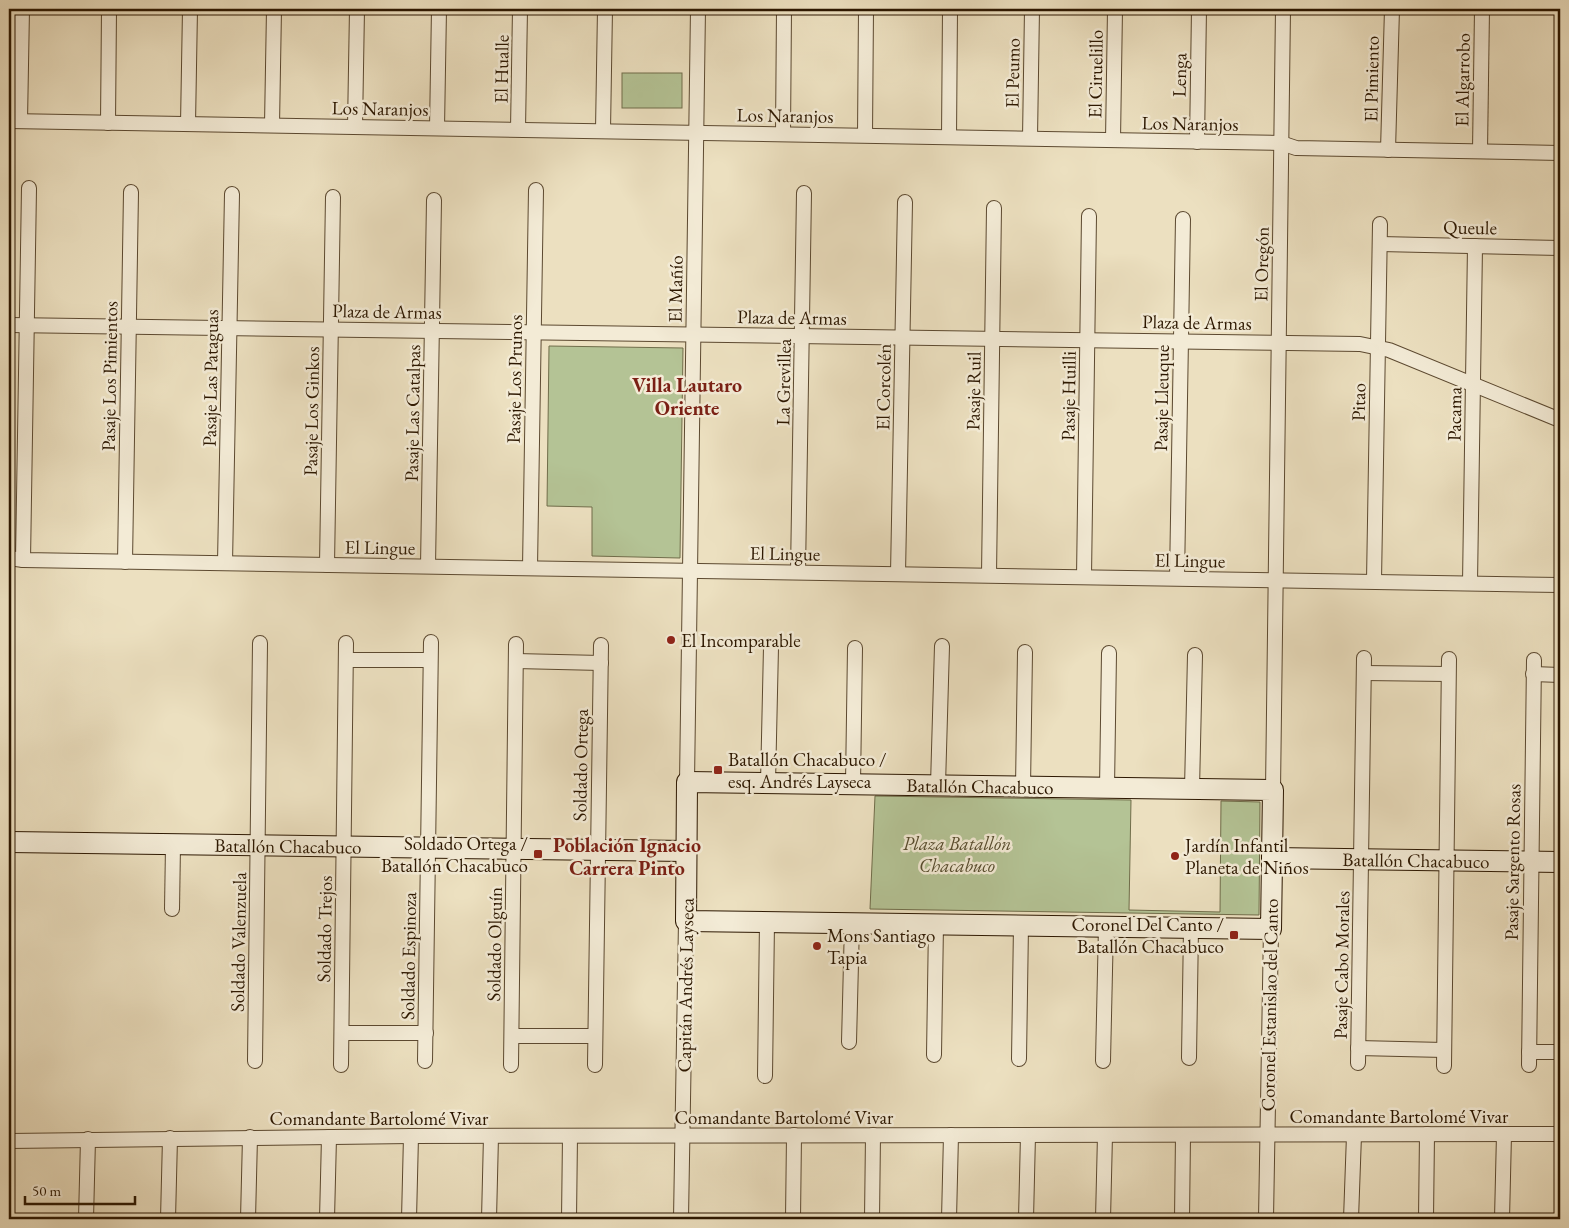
<svg xmlns="http://www.w3.org/2000/svg" width="1569" height="1228" font-family="'EB Garamond',serif">
<rect width="100%" height="100%" fill="#ece0c0"/>
<filter id="stains"><feTurbulence type="fractalNoise" baseFrequency=".004" numOctaves="4"/><feColorMatrix values="0 0 0 0 .2 0 0 0 0 .09 0 0 0 0 .02 0 0 0 .5 -.17"/></filter>
<radialGradient id="worn" r=".72"><stop offset=".6" stop-color="#630" stop-opacity="0"/><stop offset="1" stop-color="#630" stop-opacity=".3"/></radialGradient>
<!-- green -->
<g fill="#b4c395" stroke="#706d4a">
<rect x="622" y="73" width="60" height="35"/>
<polygon points="549,346 683,348 680,558 592,556 592,507 547,506"/>
<polygon points="875,796 1131,800 1129,910 1220,912 1221,801 1260,802 1259,915 870,909"/>
</g>
<g fill="none" stroke-linecap="round" stroke-linejoin="round">
<defs>
<g id="street">
<polyline points="9,121 1281,143 1296,148 1560,153"/>
<polyline points="20,121 22,9"/>
<polyline points="108,123 109,9"/>
<polyline points="188,124 190,9"/>
<polyline points="272,125 274,9"/>
<polyline points="355,127 357,9"/>
<polyline points="437,128 439,9"/>
<polyline points="518,129 520,9"/>
<polyline points="603,130 605,9"/>
<polyline points="783,134 784,9"/>
<polyline points="865,135 866,9"/>
<polyline points="949,137 950,9"/>
<polyline points="1030,138 1032,9"/>
<polyline points="1113,140 1115,9"/>
<polyline points="1197,142 1199,9"/>
<polyline points="1388,150 1392,9"/>
<polyline points="1480,151 1482,9"/>
<polyline points="1380,244 1560,248"/>
<polyline points="9,325 1360,344 1389,350 1560,420"/>
<polyline points="9,558 23,560 1560,585"/>
<polyline points="23,560 29,188"/>
<polyline points="125,562 131,192"/>
<polyline points="225,563 232,194"/>
<polyline points="327,565 333,197"/>
<polyline points="428,566 434,200"/>
<polyline points="530,568 536,190"/>
<polyline points="798,572 804,193"/>
<polyline points="898,574 905,202"/>
<polyline points="989,575 994,208"/>
<polyline points="1084,577 1089,216"/>
<polyline points="1177,578 1183,219"/>
<polyline points="1374,581 1380,224"/>
<polyline points="1470,583 1475,246"/>
<polyline points="346,660 430,660"/>
<polyline points="516,661 601,663"/>
<polyline points="1364,673 1448,674"/>
<polyline points="1533,674 1560,675"/>
<polyline points="687,782 698,9"/>
<polyline points="768,783 771,647"/>
<polyline points="853,784 855,648"/>
<polyline points="938,785 942,646"/>
<polyline points="1023,787 1025,652"/>
<polyline points="1107,788 1109,653"/>
<polyline points="1192,789 1195,655"/>
<polyline points="1273,790 1283,9"/>
<polyline points="172,909 173,845"/>
<polyline points="342,1033 426,1033"/>
<polyline points="512,1036 595,1036"/>
<polyline points="849,1042 852,923"/>
<polyline points="1358,1048 1444,1050"/>
<polyline points="1529,1052 1560,1052"/>
<polyline points="934,1055 936,924"/>
<polyline points="1189,1058 1191,928"/>
<polyline points="1019,1059 1021,925"/>
<polyline points="255,1061 260,643"/>
<polyline points="425,1061 431,642"/>
<polyline points="1103,1061 1106,926"/>
<polyline points="1358,1063 1364,658"/>
<polyline points="341,1065 346,643"/>
<polyline points="511,1065 516,644"/>
<polyline points="595,1065 601,645"/>
<polyline points="1529,1065 1534,660"/>
<polyline points="1444,1066 1449,659"/>
<polyline points="765,1076 767,922"/>
<polyline points="9,1141 411,1136 1560,1134"/>
<polyline points="86,1219 88,1139"/>
<polyline points="168,1219 170,1138"/>
<polyline points="248,1219 250,1137"/>
<polyline points="327,1219 329,1137"/>
<polyline points="409,1219 411,1136"/>
<polyline points="489,1219 491,1136"/>
<polyline points="569,1219 570,1136"/>
<polyline points="681,1219 686,921"/>
<polyline points="793,1219 794,1135"/>
<polyline points="872,1219 873,1135"/>
<polyline points="949,1219 951,1135"/>
<polyline points="1026,1219 1028,1135"/>
<polyline points="1103,1219 1105,1135"/>
<polyline points="1182,1219 1183,1135"/>
<polyline points="1266,1219 1271,929"/>
<polyline points="1351,1219 1354,1135"/>
<polyline points="1426,1219 1427,1134"/>
<polyline points="1502,1219 1504,1134"/>
</g>
<g id="secondary">
<polygon points="687,782 1273,790 1271,929 686,921"/>
<path id="s1" d="M 9,842 L 686,851"/>
<path id="s2" d="M 1272,858 L 1560,862"/>
</g>
</defs>
<!-- street casing -->
<use href="#street" stroke="#5c4930" stroke-width="16"/>
<!-- secondary casing -->
<use href="#secondary" stroke="#2c1700" stroke-width="22"/>
<!-- street -->
<use href="#street" stroke="#f3ebd6" stroke-width="14"/>
<!-- secondary -->
<use href="#secondary" stroke="#f3ebd6" stroke-width="20"/>
</g>
<!-- markers -->
<g fill="#8f2418" stroke="#f3ebd6" stroke-width="2">
<circle cx="671" cy="640" r="5"/>
<rect x="713" y="765" width="10" height="10" rx="2.5"/>
<rect x="533" y="849" width="10" height="10" rx="2.5"/>
<circle cx="1175" cy="856" r="5"/>
<rect x="1229" y="930" width="10" height="10" rx="2.5"/>
<circle cx="817" cy="946" r="5"/>
</g>
<g text-anchor="middle" stroke-width="5" stroke-linejoin="round" paint-order="stroke">
<!-- street labels -->
<g font-size="19" fill="#2c1700" stroke="#f3ebd6">
<text transform="translate(501 69) rotate(-89)" y="7">El Hualle</text>
<text transform="translate(1012 73) rotate(-89)" y="7">El Peumo</text>
<text transform="translate(1095 74) rotate(-89)" y="7">El Ciruelillo</text>
<text transform="translate(1179 75) rotate(-89)" y="7">Lenga</text>
<text transform="translate(1371 79) rotate(-89)" y="7">El Pimiento</text>
<text transform="translate(1462 80) rotate(-89)" y="7">El Algarrobo</text>
<text transform="translate(380 108) rotate(1)" y="7">Los Naranjos</text>
<text transform="translate(785 115) rotate(1)" y="7">Los Naranjos</text>
<text transform="translate(1190 123) rotate(1)" y="7">Los Naranjos</text>
<text transform="translate(1470 227) rotate(1)" y="7">Queule</text>
<text transform="translate(1261 264) rotate(-89)" y="7">El Oregón</text>
<text transform="translate(675 289) rotate(-89)" y="7">El Mañío</text>
<text transform="translate(387 311) rotate(1)" y="7">Plaza de Armas</text>
<text transform="translate(792 317) rotate(1)" y="7">Plaza de Armas</text>
<text transform="translate(1197 322) rotate(1)" y="7">Plaza de Armas</text>
<text transform="translate(109 376) rotate(-89)" y="7">Pasaje Los Pimientos</text>
<text transform="translate(210 378) rotate(-89)" y="7">Pasaje Las Pataguas</text>
<text transform="translate(514 379) rotate(-89)" y="7">Pasaje Los Prunos</text>
<text transform="translate(783 382) rotate(-89)" y="7">La Grevillea</text>
<text transform="translate(883 387) rotate(-89)" y="7">El Corcolén</text>
<text transform="translate(973 391) rotate(-89)" y="7">Pasaje Ruil</text>
<text transform="translate(1068 396) rotate(-89)" y="7">Pasaje Huilli</text>
<text transform="translate(1161 398) rotate(-89)" y="7">Pasaje Lleuque</text>
<text transform="translate(1358 402) rotate(-89)" y="7">Pitao</text>
<text transform="translate(311 411) rotate(-89)" y="7">Pasaje Los Ginkos</text>
<text transform="translate(412 413) rotate(-89)" y="7">Pasaje Las Catalpas</text>
<text transform="translate(1454 414) rotate(-89)" y="7">Pacama</text>
<text transform="translate(380 547) rotate(1)" y="7">El Lingue</text>
<text transform="translate(785 553) rotate(1)" y="7">El Lingue</text>
<text transform="translate(1190 560) rotate(1)" y="7">El Lingue</text>
<text transform="translate(580 765) rotate(-89)" y="7">Soldado Ortega</text>
<text transform="translate(980 786) rotate(1)" y="7">Batallón Chacabuco</text>
<text dy="7" stroke="none"><textPath href="#s1" startOffset="279">Batallón Chacabuco</textPath></text>
<text dy="7" stroke="none"><textPath href="#s2" startOffset="144">Batallón Chacabuco</textPath></text>
<text transform="translate(1512 862) rotate(-89)" y="7">Pasaje Sargento Rosas</text>
<text transform="translate(324 929) rotate(-89)" y="7">Soldado Trejos</text>
<text transform="translate(238 942) rotate(-89)" y="7">Soldado Valenzuela</text>
<text transform="translate(494 944) rotate(-89)" y="7">Soldado Olguín</text>
<text transform="translate(408 956) rotate(-89)" y="7">Soldado Espinoza</text>
<text transform="translate(1341 965) rotate(-89)" y="7">Pasaje Cabo Morales</text>
<text transform="translate(685 985) rotate(-89)" y="7">Capitán Andrés Layseca</text>
<text transform="translate(1269 1005) rotate(-89)" y="7">Coronel Estanislao del Canto</text>
<text x="1399" y="1123">Comandante Bartolomé Vivar</text>
<text x="784" y="1124">Comandante Bartolomé Vivar</text>
<text x="379" y="1125">Comandante Bartolomé Vivar</text>
</g>
<!-- poi labels -->
<g font-size="19" fill="#2c1700" stroke="#f3ebd6" text-anchor="start">
<text x="681" y="647">El Incomparable</text>
<text x="728" y="766">Batallón Chacabuco /<tspan x="728" dy="22">esq. Andrés Layseca</tspan></text>
<text x="528" y="850" text-anchor="end">Soldado Ortega /<tspan x="528" dy="22">Batallón Chacabuco</tspan></text>
<text x="1185" y="852">Jardín Infantil<tspan x="1185" dy="22">Planeta de Niños</tspan></text>
<text x="1224" y="931" text-anchor="end">Coronel Del Canto /<tspan x="1224" dy="22">Batallón Chacabuco</tspan></text>
<text x="827" y="942">Mons Santiago<tspan x="827" dy="22">Tapia</tspan></text>
</g>
<!-- park labels -->
<g font-size="19" font-style="italic" fill="#554b2d" stroke="#f3ebd6">
<text x="957" y="850">Plaza Batallón<tspan x="957" dy="22">Chacabuco</tspan></text>
</g>
<!-- neighbourhood labels -->
<g font-size="20" font-weight="bold" fill="#7a1f14" stroke="#f3ebd6">
<text x="687" y="392">Villa Lautaro<tspan x="687" dy="23">Oriente</tspan></text>
<text x="627" y="852">Población Ignacio<tspan x="627" dy="23">Carrera Pinto</tspan></text>
</g>
</g>
<!-- margin -->
<rect width="1569" height="1228" fill="none" stroke="#ece0c0" stroke-width="30"/>
<rect x="10" y="10" width="1549" height="1208" fill="none" stroke="#2c1700" stroke-width="2.5"/>
<rect x="15" y="15" width="1539" height="1198" fill="none" stroke="#2c1700"/>
<!-- scale -->
<path d="M25 1196v8h110v-8" fill="none" stroke="#2c1700" stroke-width="2.5"/>
<text x="32" y="1196" font-size="15" fill="#2c1700" stroke="#f3ebd6" stroke-width="4" paint-order="stroke">50 m</text>
<rect width="100%" height="100%" filter="url(#stains)"/>
<rect width="100%" height="100%" fill="url(#worn)"/>
</svg>
